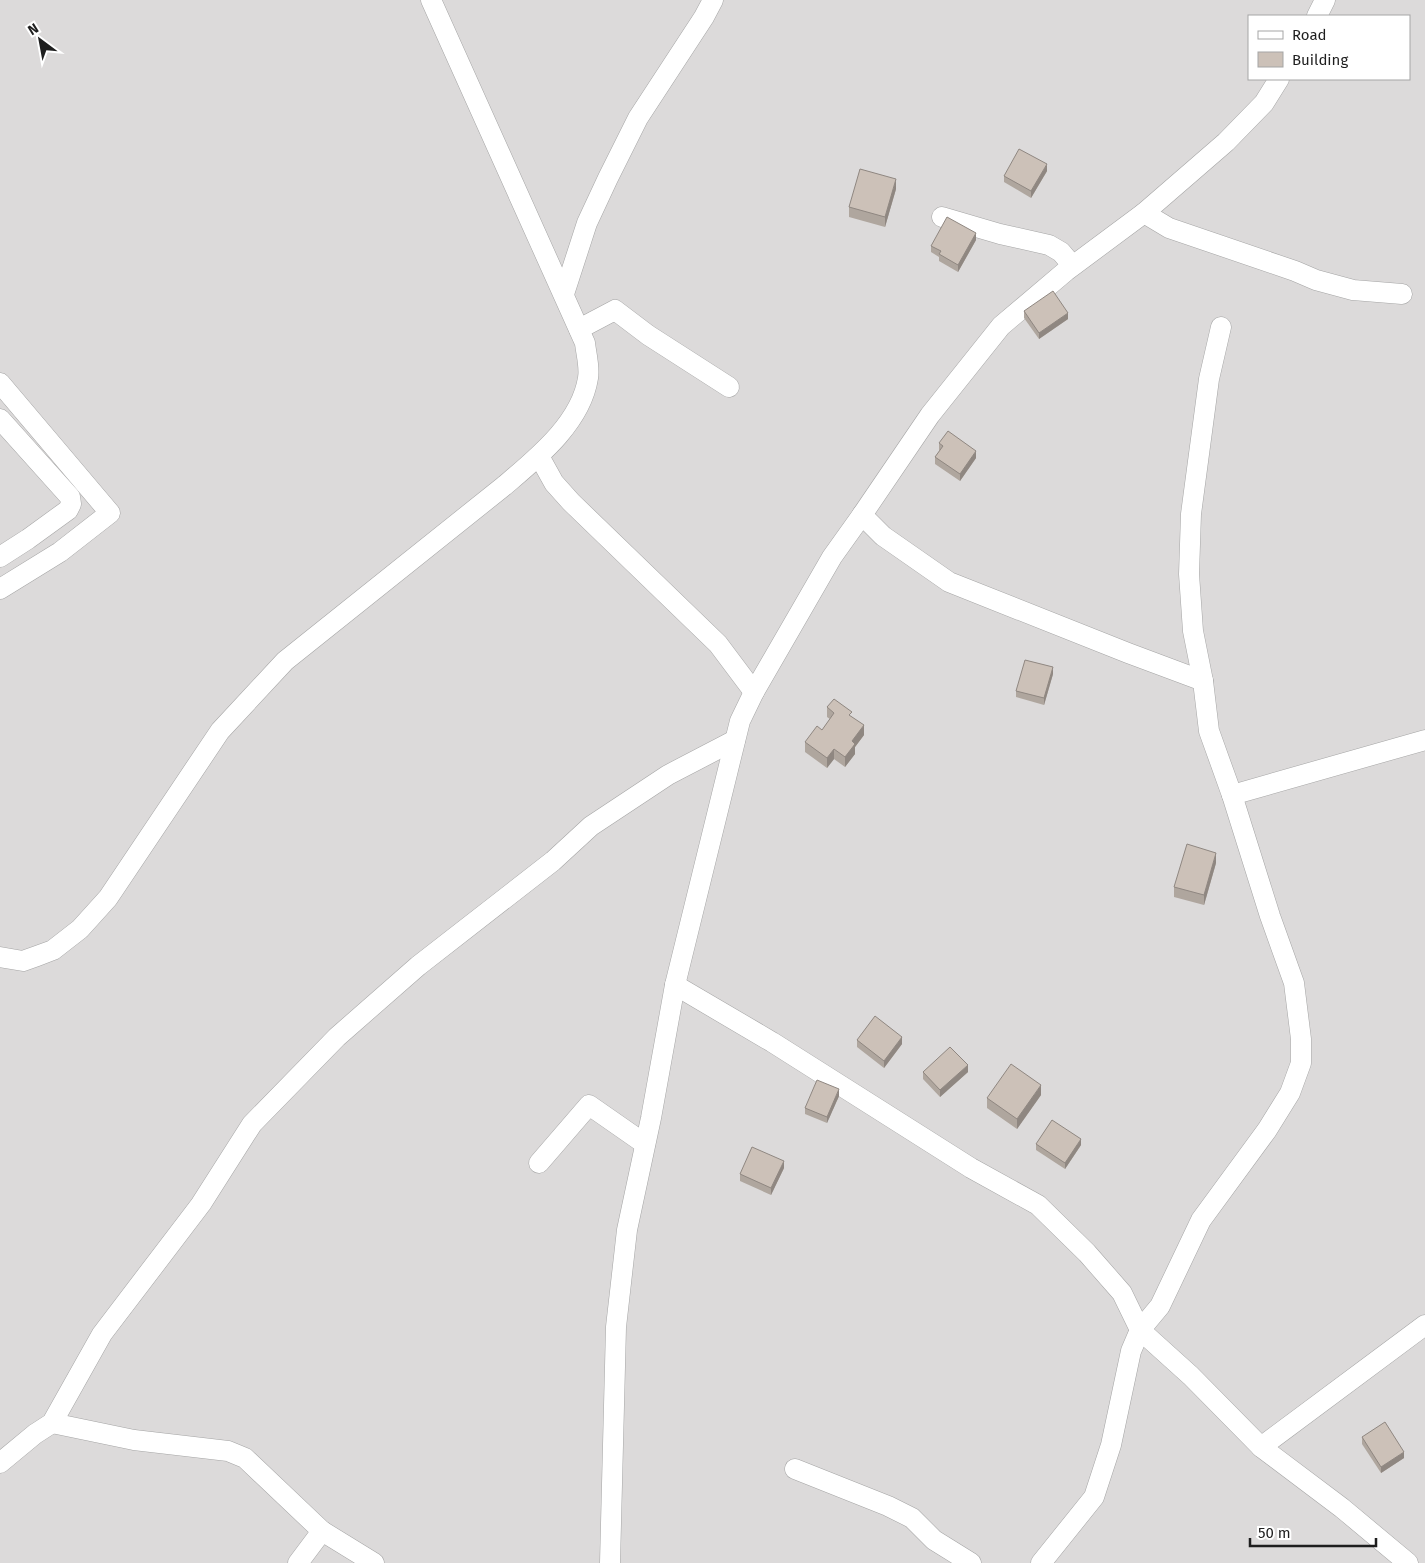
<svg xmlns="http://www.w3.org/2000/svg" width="1425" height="1563" font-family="'Fira Sans',sans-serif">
<rect width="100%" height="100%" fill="#f0ebe2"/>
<!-- residential -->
<path fill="#dcdada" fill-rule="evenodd" d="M 0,0 L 1425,0 L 1425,1563 L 0,1563 ZM 1249,16 L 1409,16 L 1409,79 L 1249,79 Z"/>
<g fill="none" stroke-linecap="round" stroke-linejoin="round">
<defs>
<g id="minor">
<polyline points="1317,16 1325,0"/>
<polyline points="1144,213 1169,228 1295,271 1316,280 1353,290 1402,294"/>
<polyline points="942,217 1000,234 1049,245 1061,252 1072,265"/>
<polyline points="564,294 587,223 608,178 638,118 704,17 713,0"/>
<polyline points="579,329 615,310 648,335 729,387"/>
<polyline points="0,383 110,513 60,552 0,589"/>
<polyline points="0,419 70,497 71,504 68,510 28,539 0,557"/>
<polyline points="539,456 554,483 571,502 718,644 754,692"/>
<polyline points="862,515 883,536 949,582 1128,653 1203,681"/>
<polyline points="1232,795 1425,740"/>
<path d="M 0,957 L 23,961 L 37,956 L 53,950 L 80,929 L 108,898 L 220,731 L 285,661 L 504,486 C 537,458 581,423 588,378 C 590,367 586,353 585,343 L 431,0"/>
<polyline points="675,985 772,1042 971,1168 1038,1205 1087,1253 1122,1293 1140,1330 1191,1376 1261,1447 1342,1508 1408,1563"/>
<polyline points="539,1163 589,1105 645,1144"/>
<polyline points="52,1423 134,1440 228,1451 245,1458 322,1531 374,1563"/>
<polyline points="1261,1447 1425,1325"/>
<polyline points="0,1463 35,1434 52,1423 102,1334 201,1204 252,1124 337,1037 418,966 553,861 591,826 668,775 735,740"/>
<polyline points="795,1469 888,1506 912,1518 934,1540 971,1563"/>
<polyline points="298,1563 322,1531"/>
<polyline points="610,1563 616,1327 627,1230 651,1118 675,985 740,721 754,692 832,557 862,515 930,415 1001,326 1066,271 1144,213 1226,142 1264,103 1279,79"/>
<polyline points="1041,1563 1094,1497 1111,1445 1131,1351 1140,1330 1160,1306 1201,1220 1267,1130 1290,1093 1301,1063 1301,1039 1294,983 1270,916 1232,795 1209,731 1203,681 1193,631 1189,574 1191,514 1209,379 1221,327"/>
</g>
</defs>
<!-- minor casing -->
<use href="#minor" stroke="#a5a5a5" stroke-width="21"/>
<!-- minor -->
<use href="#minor" stroke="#fff" stroke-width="20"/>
</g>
<!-- wall -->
<g fill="#afa69e">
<polygon points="1047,171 1031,198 1004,182 1004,176"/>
<polygon points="896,189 885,227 849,217 849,207"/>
<polygon points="976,240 958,272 939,261 939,257 931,252 931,246"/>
<polygon points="1024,311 1068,319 1039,339 1024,318"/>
<polygon points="939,443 976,458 960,481 935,464 935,457 940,450 939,450"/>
<polygon points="1053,674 1044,705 1016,697 1016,691"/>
<polygon points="827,707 852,717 864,735 855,747 855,754 845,767 834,759 827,768 805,752 805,742 822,730 830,719 827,717"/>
<polygon points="1216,863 1204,905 1174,897 1174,887"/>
<polygon points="857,1040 902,1044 884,1068 857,1047"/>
<polygon points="923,1072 968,1072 940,1097 923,1079"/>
<polygon points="1041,1095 1017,1129 987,1108 987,1098"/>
<polygon points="839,1096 827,1123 805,1114 805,1108"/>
<polygon points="1036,1144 1081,1145 1065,1169 1036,1150"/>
<polygon points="784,1168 771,1195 740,1181 740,1174"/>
<polygon points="1362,1437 1404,1458 1381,1473 1362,1444"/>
</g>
<!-- shaded-wall -->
<g fill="#8f8781">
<polygon points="1047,164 1047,171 1031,198 1031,191"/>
<polygon points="896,179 896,189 885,227 885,217"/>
<polygon points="976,233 976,240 958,272 958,265"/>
<polygon points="1068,313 1068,319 1039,339 1039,333"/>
<polygon points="976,451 976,458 960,481 960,474"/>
<polygon points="1053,667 1053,674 1044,705 1044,698"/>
<polygon points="864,725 864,735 855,747 855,754 845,767 845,757 852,741"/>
<polygon points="834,749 834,759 827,768 827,758"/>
<polygon points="1216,853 1216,863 1204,905 1204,895"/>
<polygon points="902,1037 902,1044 884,1068 884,1061"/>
<polygon points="968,1065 968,1072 940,1097 940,1090"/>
<polygon points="1041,1085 1041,1095 1017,1129 1017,1119"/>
<polygon points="839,1089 839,1096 827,1123 827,1117"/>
<polygon points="1081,1139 1081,1145 1065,1169 1065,1163"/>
<polygon points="784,1161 784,1168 771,1195 771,1188"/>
<polygon points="1404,1452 1404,1458 1381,1473 1381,1467"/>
</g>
<!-- building -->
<g fill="#ccc1b8" stroke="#8f8781">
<polygon points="1019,149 1047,164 1031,191 1004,176"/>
<polygon points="860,169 896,179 885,217 849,207"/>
<polygon points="947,217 976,233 958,265 939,254 941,251 931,246"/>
<polygon points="1053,291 1068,313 1039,333 1024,311"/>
<polygon points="948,431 976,451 960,474 935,457 943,446 939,443"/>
<polygon points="1025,660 1053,667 1044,698 1016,691"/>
<polygon points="834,699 852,712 849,715 864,725 852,741 855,744 845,757 834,749 827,758 805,742 817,726 822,730 834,713 827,707"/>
<polygon points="1187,844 1216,853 1204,895 1174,887"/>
<polygon points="875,1016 902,1037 884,1061 857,1040"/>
<polygon points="950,1047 968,1065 940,1090 923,1072"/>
<polygon points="1011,1064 1041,1085 1017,1119 987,1098"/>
<polygon points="817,1080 839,1089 827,1117 805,1108"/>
<polygon points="1052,1120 1081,1139 1065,1163 1036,1144"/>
<polygon points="752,1147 784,1161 771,1188 740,1174"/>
<polygon points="1385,1422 1404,1452 1381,1467 1362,1437"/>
</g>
<!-- legend -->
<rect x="1248" y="15" width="162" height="65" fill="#ffffff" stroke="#a5a5a5"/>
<rect x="1258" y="31" width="25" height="8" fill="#ffffff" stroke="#a5a5a5"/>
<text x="1292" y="40" font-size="15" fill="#1e1e1e">Road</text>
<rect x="1258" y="52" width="25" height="15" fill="#ccc1b8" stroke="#a5a5a5"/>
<text x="1292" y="65" font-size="15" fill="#1e1e1e">Building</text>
<!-- north arrow -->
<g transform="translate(40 40) rotate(328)" stroke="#ffffff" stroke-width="4" paint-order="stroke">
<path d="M0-4L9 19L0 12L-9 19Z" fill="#1e1e1e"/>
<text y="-8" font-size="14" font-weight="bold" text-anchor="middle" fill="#1e1e1e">N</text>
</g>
<!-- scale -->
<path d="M1250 1538v8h126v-8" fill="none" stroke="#1e1e1e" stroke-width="2.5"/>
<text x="1258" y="1538" font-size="15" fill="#1e1e1e" stroke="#ffffff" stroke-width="4" paint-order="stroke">50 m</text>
</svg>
